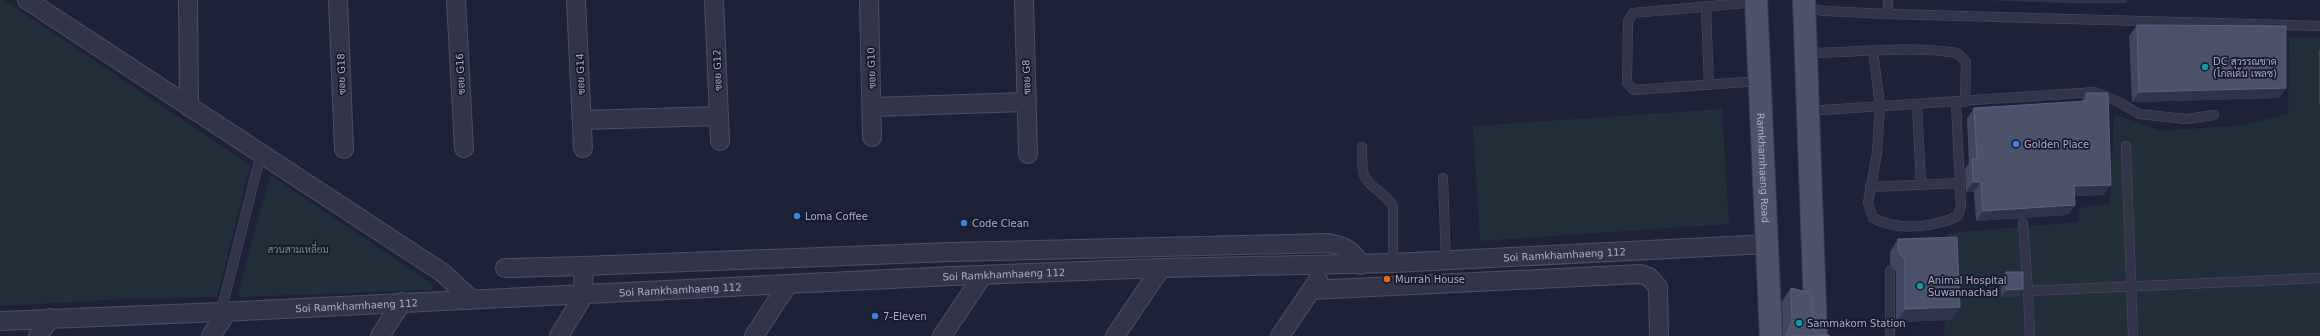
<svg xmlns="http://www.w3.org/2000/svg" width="2320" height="336" font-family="'DejaVu Sans',Sarabun,sans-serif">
<rect width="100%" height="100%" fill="#1e2237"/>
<!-- green -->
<g fill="#202f38">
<polygon points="0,0 4,0 250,165 217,297 125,299 0,306"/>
<polygon points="2289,37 2320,38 2320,336 1944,336 1948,233 2079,222 2079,208 2110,203 2114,114 2162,131 2243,125 2288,114"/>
<polygon points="1722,109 1729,224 1480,241 1473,126"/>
<polygon points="270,175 433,284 432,290 242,297 238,293"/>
</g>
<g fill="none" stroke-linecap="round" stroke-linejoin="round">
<defs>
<g id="service">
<polyline points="1888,0 1888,14"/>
<polyline points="1756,2 1633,13 1628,21 1627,83 1634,90 1760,81"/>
<polyline points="1706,8 1709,85"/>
<polyline points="1804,8 1825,11 1888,14 2320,26"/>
<path d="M 1873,51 L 1880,106 L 1877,153 L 1868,203 L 1873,218 C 1897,231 1933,228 1958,216 L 1961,206 L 1956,103"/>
<path d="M 1806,53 C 1856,53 1907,45 1957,53 L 1966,62 L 1965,102"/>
<polyline points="1917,104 1921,185"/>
<polyline points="1808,111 2095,92 2119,102 2139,114 2186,119 2214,115"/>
<polyline points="2126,146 2133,336"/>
<path d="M 1362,147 C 1362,155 1362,164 1363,172 C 1367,187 1386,193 1393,206 L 1393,263"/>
<polyline points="1443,178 1446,261"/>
<polyline points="1870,187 1960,183"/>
<polyline points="2023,223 2028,291"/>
<polyline points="221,312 261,153"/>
<polyline points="1890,336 1890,271"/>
<polyline points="2030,336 2028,291 2320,278"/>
</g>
<g id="minor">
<polyline points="27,0 443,273 471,299"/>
<polyline points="188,0 189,107"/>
<polyline points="338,0 344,149"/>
<polyline points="456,0 464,148"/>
<polyline points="576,0 583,148"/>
<polyline points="714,0 720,141"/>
<polyline points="869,0 872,137"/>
<polyline points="1024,0 1028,154"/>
<polyline points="873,107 1027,102"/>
<polyline points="582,120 719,116"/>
<path d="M 505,268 L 583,266 L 950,252 L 1328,243 C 1345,246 1352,250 1361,265"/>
<polyline points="1312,290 1640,274 1649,277 1658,287 1659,336"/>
<path id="s1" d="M 0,321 L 221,312 L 952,276 L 1161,268 L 1393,263 L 1768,244"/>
<polyline points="38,336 50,318"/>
<polyline points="211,336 227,312"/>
<polyline points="380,336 402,302"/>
<polyline points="559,336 584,295 583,266"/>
<polyline points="754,336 788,284"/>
<polyline points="942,336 983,275"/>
<polyline points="1115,336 1161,268"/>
<polyline points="1280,336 1318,280"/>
</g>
<g id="primary">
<path id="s2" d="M 1756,0 L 1771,336"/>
<polyline points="1804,0 1816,336"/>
</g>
</defs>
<!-- service casing -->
<use href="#service" stroke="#4c4f63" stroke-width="10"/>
<!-- minor casing -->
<use href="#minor" stroke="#4c4f63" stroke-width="20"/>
<!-- primary casing -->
<use href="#primary" stroke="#3b3e51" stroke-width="24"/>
<!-- service -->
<use href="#service" stroke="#323548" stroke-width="9"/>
<!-- minor -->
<use href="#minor" stroke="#323548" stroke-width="18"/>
<!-- primary -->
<use href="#primary" stroke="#4f5368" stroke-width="22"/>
</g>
<!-- wall -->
<g fill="#424760">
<polygon points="2137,25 2286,88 2279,98 2132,102 2129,36"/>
<polygon points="2320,49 2320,104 2319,104 2319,50"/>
<polygon points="2086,93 2111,185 2103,195 2074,196 2075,205 2068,215 1976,221 1974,192 1966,192 1965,169 1969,163 1967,119 1974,108 2081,102"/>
<polygon points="1898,239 1960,307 1951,320 1896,322 1896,271 1890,265 1890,252"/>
<polygon points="2006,272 2018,297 2001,297 2001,279"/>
<polygon points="1791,288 1814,330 1819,335 1829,336 1783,336 1782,301"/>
</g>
<!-- shaded-wall -->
<g fill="#2f334b">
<polygon points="1987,0 2128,0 2126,3 2067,3"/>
<polygon points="2286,88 2279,98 2132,102 2139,92"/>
<polygon points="1973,182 1981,182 1974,192 1966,192"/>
<polygon points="2111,185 2103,195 2067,196 2074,186"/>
<polygon points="2075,205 2068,215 1976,221 1983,211"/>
<polygon points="2023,289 2018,297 2001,297 2006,290"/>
<polygon points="1960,307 1951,320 1896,322 1905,309"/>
</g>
<!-- building -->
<g fill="#4d526b" stroke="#5c6079">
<polygon points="2137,25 2286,26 2286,88 2139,92"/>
<polygon points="2086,93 2108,93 2111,185 2074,186 2075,205 1983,211 1981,182 1973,182 1972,159 1977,159 1974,108 2087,101"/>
<polygon points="1957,237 1960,307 1905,309 1905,259 1899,253 1898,239"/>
<polygon points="2006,272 2023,272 2023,289 2006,290"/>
<polygon points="1791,288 1811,293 1814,330 1819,335 1829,335 1829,336 1787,336 1786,334 1792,323"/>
</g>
<!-- markers -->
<g fill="#0f9aa8" stroke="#171a2c" stroke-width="1.5">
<circle cx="2205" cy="67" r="4"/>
<circle cx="1920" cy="286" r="4"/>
<circle cx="1799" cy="323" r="4"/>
</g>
<g fill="#3f7fe0" stroke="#171a2c" stroke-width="1.5">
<circle cx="2016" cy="144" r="4"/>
<circle cx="797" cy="216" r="4"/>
<circle cx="964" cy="223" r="4"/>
<circle cx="875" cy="316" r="4"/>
</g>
<circle fill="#e8710a" stroke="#171a2c" stroke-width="1.5" cx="1387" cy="279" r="4"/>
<g text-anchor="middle" stroke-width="3.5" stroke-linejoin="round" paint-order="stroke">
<!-- poi labels -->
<g font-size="10" fill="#abaec5" stroke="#171a2c" text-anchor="start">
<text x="2213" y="65">DC สุวรรณชาด<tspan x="2213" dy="12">(โกลเด้น เพลซ)</tspan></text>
<text x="2024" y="148">Golden Place</text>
<text x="805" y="220">Loma Coffee</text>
<text x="972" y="227">Code Clean</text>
<text x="1395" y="283">Murrah House</text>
<text x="1928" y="284">Animal Hospital<tspan x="1928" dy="12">Suwannachad</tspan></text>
<text x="883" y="320">7-Eleven</text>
<text x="1807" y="327">Sammakorn Station</text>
</g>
<!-- street labels -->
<g font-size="10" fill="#abaec5" stroke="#171a2c">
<text transform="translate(871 68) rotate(-92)" y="4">ซอย G10</text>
<text transform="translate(717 70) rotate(-92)" y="4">ซอย G12</text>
<text transform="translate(341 74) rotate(-92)" y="4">ซอย G18</text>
<text transform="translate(460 74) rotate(-93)" y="4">ซอย G16</text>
<text transform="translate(580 74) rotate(-92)" y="4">ซอย G14</text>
<text transform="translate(1026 77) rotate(-92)" y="4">ซอย G8</text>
<text dy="4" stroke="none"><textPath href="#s2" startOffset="168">Ramkhamhaeng Road</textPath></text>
<text dy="4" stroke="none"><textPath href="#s1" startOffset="1566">Soi Ramkhamhaeng 112</textPath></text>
<text dy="4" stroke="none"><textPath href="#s1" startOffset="1005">Soi Ramkhamhaeng 112</textPath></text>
<text dy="4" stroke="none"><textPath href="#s1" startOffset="681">Soi Ramkhamhaeng 112</textPath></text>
<text dy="4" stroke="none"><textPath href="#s1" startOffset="357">Soi Ramkhamhaeng 112</textPath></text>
</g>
<!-- park labels -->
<g font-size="10" fill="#62967c" stroke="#171a2c">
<text x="298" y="253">สวนสามเหลี่ยม</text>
</g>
</g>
</svg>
